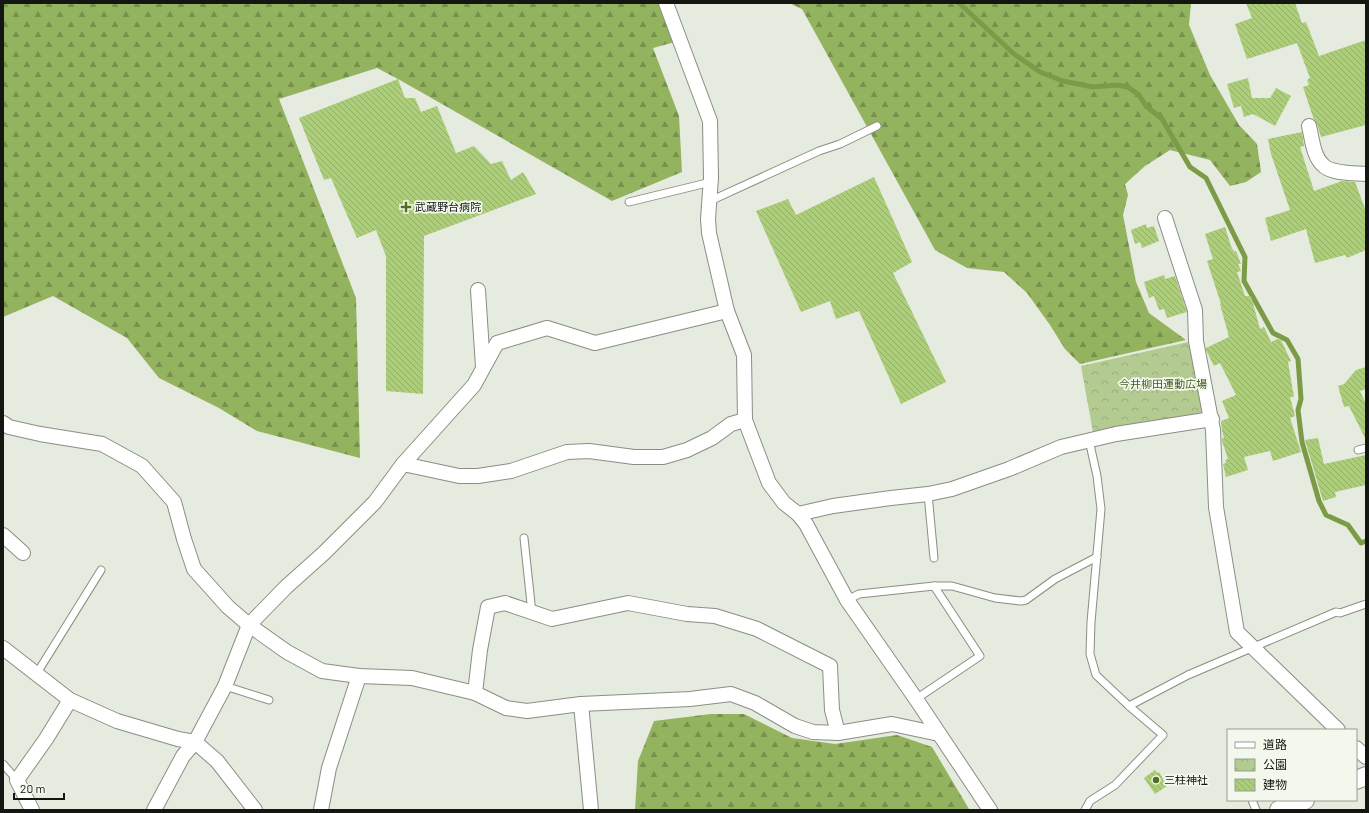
<svg xmlns="http://www.w3.org/2000/svg" width="1369" height="813" font-family="Barlow,'Noto Sans JP',sans-serif">
<defs>
<pattern id="forest-firs" width="22" height="20" patternUnits="userSpaceOnUse"><rect width="22" height="20" fill="#93b35f"/><path d="M5 1l3.5 6h-7zM16 11l3.5 6h-7z" fill="#77914d"/></pattern>
<pattern id="park-crowns" width="20" height="18" patternUnits="userSpaceOnUse"><rect width="20" height="18" fill="#b3ca91"/><path d="M2 6a3 3 0 1 1 6 0M12 15a3 3 0 1 1 6 0" fill="none" stroke="#99ad7c"/></pattern>
<pattern id="building-back-hatch" width="6" height="6" patternUnits="userSpaceOnUse"><rect width="6" height="6" fill="#adce78"/><path d="M-1 5l2 2M0 0l6 6M5-1l2 2" fill="none" stroke="#94b067"/></pattern>
</defs>
<rect width="100%" height="100%" fill="#e5ebde"/>
<!-- forest -->
<g fill="url(#forest-firs)">
<polygon points="3,3 672,3 686,39 653,48 679,116 682,172 612,201 398,79 377,68 279,99 356,298 360,458 257,431 219,408 159,378 127,338 53,296 3,317"/>
<polygon points="789,3 1191,3 1189,25 1210,75 1239,125 1257,144 1261,172 1246,182 1230,186 1210,160 1170,150 1145,166 1125,184 1128,195 1123,215 1136,282 1149,313 1186,340 1080,364 1065,349 1050,325 1027,293 1004,272 967,268 935,250 802,9"/>
<polygon points="711,714 744,714 792,738 835,744 897,735 932,747 969,809 635,810 638,761 654,721"/>
</g>
<!-- park -->
<polygon fill="url(#park-crowns)" points="1188,342 1191,352 1193,354 1204,409 1199,414 1146,422 1093,432 1081,366"/>
<g fill="none" stroke-linecap="round" stroke-linejoin="round">
<!-- stream -->
<polyline stroke="#7c9b47" stroke-width="5" points="959,3 1014,54 1040,72 1063,81 1093,87 1117,85 1128,87 1139,95 1146,106 1162,119 1190,167 1206,178 1245,257 1244,281 1273,333 1287,340 1298,359 1301,399 1298,410 1302,442 1319,501 1326,515 1348,525 1361,543 1366,541"/>
</g>
<!-- building -->
<g fill="url(#building-back-hatch)">
<polygon points="1246,3 1295,3 1302,23 1306,22 1319,56 1366,40 1366,125 1321,137 1317,124 1314,120 1303,87 1309,85 1307,80 1310,78 1297,43 1247,59 1235,24 1252,18"/>
<polygon points="1248,78 1252,98 1270,98 1276,88 1291,96 1275,126 1253,114 1244,117 1241,106 1234,108 1227,84"/>
<polygon points="398,79 405,98 415,98 421,112 437,106 456,153 474,146 491,164 502,161 511,180 523,172 536,194 424,236 423,394 386,391 386,256 376,230 357,238 331,178 324,180 299,118"/>
<polygon points="1302,132 1304,146 1300,147 1314,191 1342,181 1355,182 1366,211 1366,250 1347,258 1345,255 1315,263 1306,229 1271,241 1265,218 1290,210 1271,154 1268,139"/>
<polygon points="874,177 912,262 893,273 946,382 901,404 859,311 836,319 830,301 801,312 756,211 788,199 796,215"/>
<polygon points="1146,224 1147,228 1154,226 1159,241 1142,248 1140,242 1135,244 1131,230"/>
<polygon points="1225,227 1232,249 1233,249 1234,252 1236,251 1241,264 1238,264 1241,271 1237,272 1245,296 1251,296 1260,329 1264,327 1271,342 1280,338 1291,361 1288,362 1294,397 1290,397 1295,416 1290,418 1301,452 1273,461 1270,451 1244,457 1248,470 1226,477 1223,464 1226,463 1225,460 1228,459 1222,441 1222,438 1224,438 1222,431 1221,421 1229,418 1222,401 1236,395 1220,363 1214,366 1206,350 1206,348 1229,337 1220,304 1221,304 1207,261 1213,259 1205,234"/>
<polygon points="1164,275 1165,279 1175,276 1187,312 1167,318 1164,309 1159,310 1154,296 1149,298 1144,282"/>
<polygon points="1366,367 1366,389 1360,391 1366,404 1366,440 1349,406 1344,407 1338,386 1344,384 1356,370"/>
<polygon points="1318,438 1324,464 1366,455 1366,485 1335,492 1336,497 1323,501 1305,440"/>
<polygon points="1155,770 1157,773 1159,772 1167,786 1155,794 1144,778"/>
</g>
<g fill="none" stroke-linecap="round" stroke-linejoin="round">
<defs>
<g id="service">
<polyline points="710,201 819,151 840,144 877,126"/>
<polyline points="629,202 711,182"/>
<polyline points="1358,450 1366,448"/>
<polyline points="928,494 934,558"/>
<polyline points="524,538 532,613"/>
<polyline points="847,600 859,594 934,586 952,586 995,598 1021,601 1026,600 1055,579 1097,557"/>
<polyline points="37,673 101,570"/>
<polyline points="225,686 269,700"/>
<polyline points="916,699 980,656 934,586"/>
<polyline points="1129,706 1188,675 1336,612 1340,613 1366,604"/>
<polyline points="3,764 17,780"/>
<polyline points="1252,800 1256,810"/>
<polyline points="1085,810 1090,801 1115,785 1163,735 1129,706 1096,675 1090,654 1091,622 1101,509 1097,476 1089,440"/>
</g>
<g id="minor">
<polyline points="666,3 710,121 711,178 708,219 709,233 727,311 744,355 745,420 769,483 784,503 798,514 806,524 847,600 916,699 990,810"/>
<path d="M 1309,126 C 1312,138 1313,156 1323,165 C 1331,174 1354,173 1366,174"/>
<polyline points="1165,218 1195,310 1196,341 1213,430 1216,507 1237,632 1338,730"/>
<polyline points="478,290 483,367"/>
<polyline points="3,423 9,427 40,434 102,444 142,466 174,502 184,539 194,569 228,607 249,625 287,652 322,671 359,676 412,678 475,693 506,708 527,711 581,704 690,699 731,694 755,703 795,726 813,732 838,733 892,724 939,734"/>
<polyline points="403,464 459,476 478,476 511,471 567,452 589,451 634,457 663,457 687,450 712,438 731,424 745,420"/>
<polyline points="798,514 833,506 891,498 928,494 952,489 1009,469 1061,447 1116,434 1212,419"/>
<polyline points="3,535 23,553"/>
<polyline points="3,648 70,700 117,721 178,739 195,742 217,761 255,810"/>
<polyline points="475,693 480,650 488,607 505,603 552,619 628,603 687,614 715,616 757,629 830,666 832,710 838,733"/>
<polyline points="581,704 591,810"/>
<polyline points="1356,748 1366,757"/>
<polyline points="32,810 17,780 46,739 70,700"/>
<polyline points="154,810 183,756 195,742 225,686 249,625 286,587 324,553 375,502 403,464 474,385 497,343 547,328 595,343 727,311"/>
<polyline points="321,810 329,768 359,676"/>
</g>
<g id="tertiary">
<polyline points="1356,780 1366,776"/>
<polyline points="1279,810 1305,800"/>
</g>
</defs>
<!-- service casing -->
<use href="#service" stroke="#8a8e83" stroke-width="9"/>
<!-- minor casing -->
<use href="#minor" stroke="#8a8e83" stroke-width="16"/>
<!-- tertiary casing -->
<use href="#tertiary" stroke="#8a8e83" stroke-width="20"/>
<!-- service -->
<use href="#service" stroke="#fff" stroke-width="7"/>
<!-- minor -->
<use href="#minor" stroke="#fff" stroke-width="14"/>
<!-- tertiary -->
<use href="#tertiary" stroke="#fff" stroke-width="18"/>
</g>
<!-- markers -->
<g fill="#546e21" stroke="#f3f8ec" stroke-width="1.5">
<path d="M404 201h4v4h4v4h-4v4h-4v-4h-4v-4h4z"/>
<circle cx="1156" cy="780" r="4"/>
</g>
<g text-anchor="middle" stroke-width="3.5" stroke-linejoin="round" paint-order="stroke">
<!-- poi labels -->
<g font-size="11" fill="#141612" stroke="#f3f8ec" text-anchor="start">
<text x="415" y="211">武蔵野台病院</text>
<text x="1164" y="784">三柱神社</text>
</g>
<!-- park labels -->
<g font-size="11" fill="#495e23" stroke="#f3f8ec">
<text x="1163" y="388">今井柳田運動広場</text>
</g>
</g>
<!-- border -->
<rect width="1369" height="813" fill="none" stroke="#141612" stroke-width="8"/>
<!-- legend -->
<rect x="1227" y="729" width="130" height="72" fill="#f3f8ec" stroke="#9a9e95"/>
<rect x="1235" y="742" width="20" height="6" fill="#ffffff" stroke="#9a9e95"/>
<text x="1263" y="749" font-size="12" fill="#141612">道路</text>
<rect x="1235" y="759" width="20" height="12" fill="url(#park-crowns)" stroke="#9a9e95"/>
<text x="1263" y="769" font-size="12" fill="#141612">公園</text>
<rect x="1235" y="779" width="20" height="12" fill="url(#building-back-hatch)" stroke="#9a9e95"/>
<text x="1263" y="789" font-size="12" fill="#141612">建物</text>
<!-- scale -->
<path d="M14 793v6h50v-6" fill="none" stroke="#141612" stroke-width="2"/>
<text x="20" y="793" font-size="12" fill="#141612" stroke="#f3f8ec" stroke-width="3" paint-order="stroke">20 m</text>
</svg>
